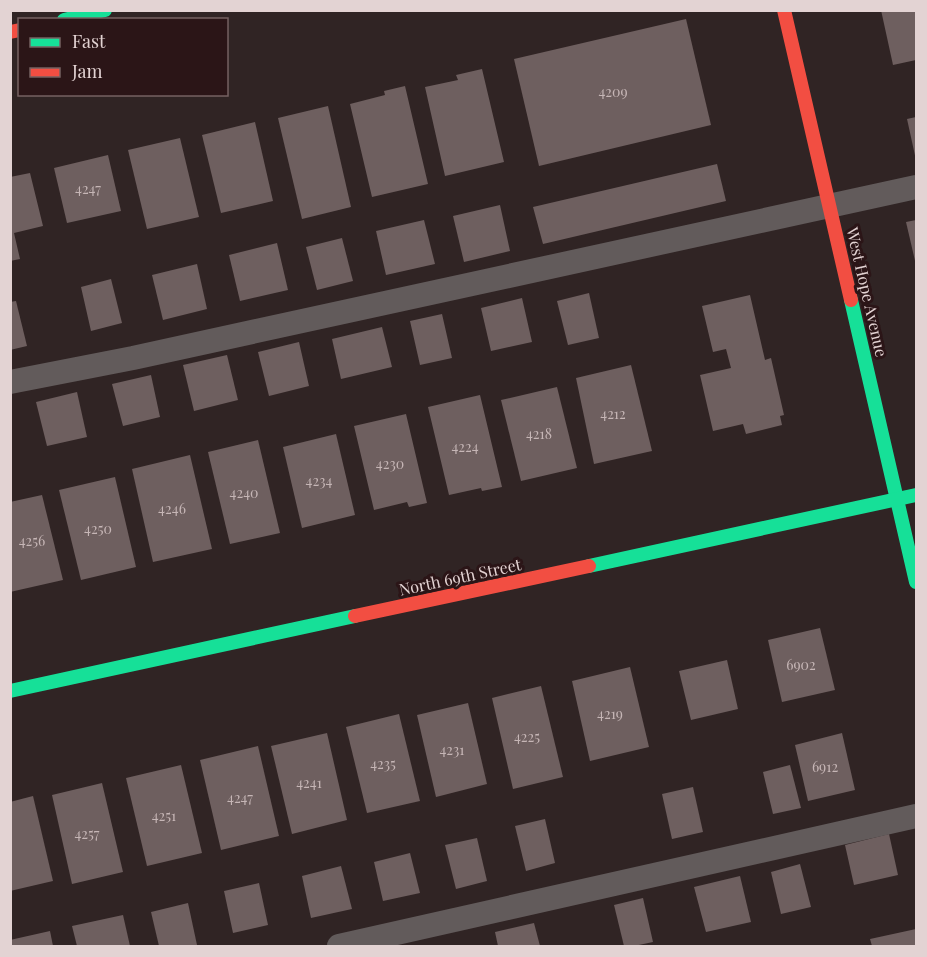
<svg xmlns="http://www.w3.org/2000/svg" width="927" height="957" font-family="'Playfair Display',serif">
<rect width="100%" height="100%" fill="#302424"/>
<!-- building -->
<g fill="#6e5f5f">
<polygon points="881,10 916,10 916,60 893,65"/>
<polygon points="686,19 711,125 539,166 514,59"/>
<polygon points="482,69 504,162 445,176 425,87 458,80 456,75"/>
<polygon points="405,86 428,184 372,197 350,104 385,95 384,91"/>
<polygon points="328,106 351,207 302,219 278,118"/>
<polygon points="916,117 916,160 907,119"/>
<polygon points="255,122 273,201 221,213 202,135"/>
<polygon points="180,138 199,217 147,229 128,150"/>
<polygon points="108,155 121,211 67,223 54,168"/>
<polygon points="717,164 726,201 543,244 533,207"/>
<polygon points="30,173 43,226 14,233 20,259 10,261 10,177"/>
<polygon points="500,205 510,251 464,262 453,216"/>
<polygon points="424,220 435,264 386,275 376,231"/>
<polygon points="916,220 916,265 906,222"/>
<polygon points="342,238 353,281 317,290 306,247"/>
<polygon points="277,243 288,290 240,301 229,255"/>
<polygon points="197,264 207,309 163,320 152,275"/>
<polygon points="111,279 122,323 91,331 81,287"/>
<polygon points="589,293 599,338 568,345 557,301"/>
<polygon points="750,295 765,360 771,358 784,415 780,416 782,425 746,434 743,424 713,431 700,375 731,368 726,349 713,352 702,306"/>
<polygon points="522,298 532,342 491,351 481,308"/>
<polygon points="16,301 27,346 10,350 10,302"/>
<polygon points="442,314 452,358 420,365 410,321"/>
<polygon points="382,327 392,367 341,379 332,339"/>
<polygon points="299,342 309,386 269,396 258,352"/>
<polygon points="227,355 238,400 194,411 183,365"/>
<polygon points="631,365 652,451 594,464 576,378"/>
<polygon points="151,375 160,417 123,426 112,384"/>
<polygon points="557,387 577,468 521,481 501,400"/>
<polygon points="77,392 87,437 47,446 36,402"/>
<polygon points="480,395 502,487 482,491 481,488 449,495 428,407"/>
<polygon points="406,414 427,503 409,507 407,502 374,510 354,426"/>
<polygon points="336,434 355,515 302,528 283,447"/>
<polygon points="258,440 280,533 230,544 208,452"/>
<polygon points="190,455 212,549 153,562 132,469"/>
<polygon points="115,477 136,567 81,580 59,490"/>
<polygon points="42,495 63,580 10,592 10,502"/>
<polygon points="820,628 835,690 782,702 768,640"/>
<polygon points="727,660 738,709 691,720 679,671"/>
<polygon points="630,667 649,747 590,761 572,681"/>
<polygon points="541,686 563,777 513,789 492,698"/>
<polygon points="468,703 487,784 436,797 417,715"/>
<polygon points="399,714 420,801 367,813 346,727"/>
<polygon points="327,733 347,820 292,834 271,746"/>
<polygon points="842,733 855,790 808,801 795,745"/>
<polygon points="258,746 279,836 221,850 200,760"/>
<polygon points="181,765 202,853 147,866 126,778"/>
<polygon points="790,765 801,808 773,814 763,772"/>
<polygon points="102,783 123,872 72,884 52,795"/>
<polygon points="693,787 703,832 672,839 662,794"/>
<polygon points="33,796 53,881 10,891 10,802"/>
<polygon points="545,819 555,863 526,871 515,826"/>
<polygon points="889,834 898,875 854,885 845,845"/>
<polygon points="477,838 487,881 456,889 445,845"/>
<polygon points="410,853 420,893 383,901 374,862"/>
<polygon points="800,864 811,907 781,914 771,872"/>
<polygon points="341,866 352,909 311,918 302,876"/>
<polygon points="740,876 751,922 706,932 694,887"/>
<polygon points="259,883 268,925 233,933 224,891"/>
<polygon points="643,898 653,942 634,946 624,946 614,905"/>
<polygon points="188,903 197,945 159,946 151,912"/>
<polygon points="123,915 130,946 77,946 72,926"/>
<polygon points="534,923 540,946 498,946 495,932"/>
<polygon points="916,929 916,946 872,946 870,939"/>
<polygon points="50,931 53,946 10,946 10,940"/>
</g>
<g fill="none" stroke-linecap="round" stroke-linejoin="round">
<!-- lane -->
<g stroke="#625b5b" stroke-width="24">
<polyline points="10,382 133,358 916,187"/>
<polyline points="339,946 916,816"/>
</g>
<!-- fast -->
<g stroke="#16e098" stroke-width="14">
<polyline points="64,20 105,10"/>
<polyline points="851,300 916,582"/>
<polyline points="589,566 916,495"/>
<polyline points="10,691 355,616"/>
</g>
<!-- jam -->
<g stroke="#f24e42" stroke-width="14">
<polyline points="784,10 851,300"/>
<polyline points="10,32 20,30"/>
<polyline points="355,616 589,566"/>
</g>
</g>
<g text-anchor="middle" stroke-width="6" stroke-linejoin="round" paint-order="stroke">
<!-- number labels -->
<g font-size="14" fill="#c6b6b6">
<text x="613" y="97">4209</text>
<text x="88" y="194">4247</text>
<text x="613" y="419">4212</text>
<text x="539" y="439">4218</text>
<text x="465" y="452">4224</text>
<text x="390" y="469">4230</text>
<text x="319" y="486">4234</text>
<text x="244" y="498">4240</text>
<text x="172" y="514">4246</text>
<text x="98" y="534">4250</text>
<text x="32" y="546">4256</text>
<text x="801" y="670">6902</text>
<text x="610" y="719">4219</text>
<text x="527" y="742">4225</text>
<text x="452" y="755">4231</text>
<text x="383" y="769">4235</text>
<text x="825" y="772">6912</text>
<text x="309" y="788">4241</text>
<text x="240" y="803">4247</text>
<text x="164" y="821">4251</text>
<text x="87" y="839">4257</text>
</g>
<!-- street labels -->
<g font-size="16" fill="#e3d3d3" stroke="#2b1517">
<text transform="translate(867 292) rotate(77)" y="6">West Hope Avenue</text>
<text transform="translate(460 577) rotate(-12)" y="6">North 69th Street</text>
</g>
</g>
<!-- border -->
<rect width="927" height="957" fill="none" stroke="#e3d3d3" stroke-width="24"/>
<!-- legend -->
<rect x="18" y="18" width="210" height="78" fill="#2b1517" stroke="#756162" stroke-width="1.5"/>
<rect x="30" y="38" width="30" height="9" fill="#16e098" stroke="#756162" stroke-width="1.5"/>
<text x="72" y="48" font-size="18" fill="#e3d3d3">Fast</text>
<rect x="30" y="68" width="30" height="9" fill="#f24e42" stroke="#756162" stroke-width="1.5"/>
<text x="72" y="78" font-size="18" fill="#e3d3d3">Jam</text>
</svg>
